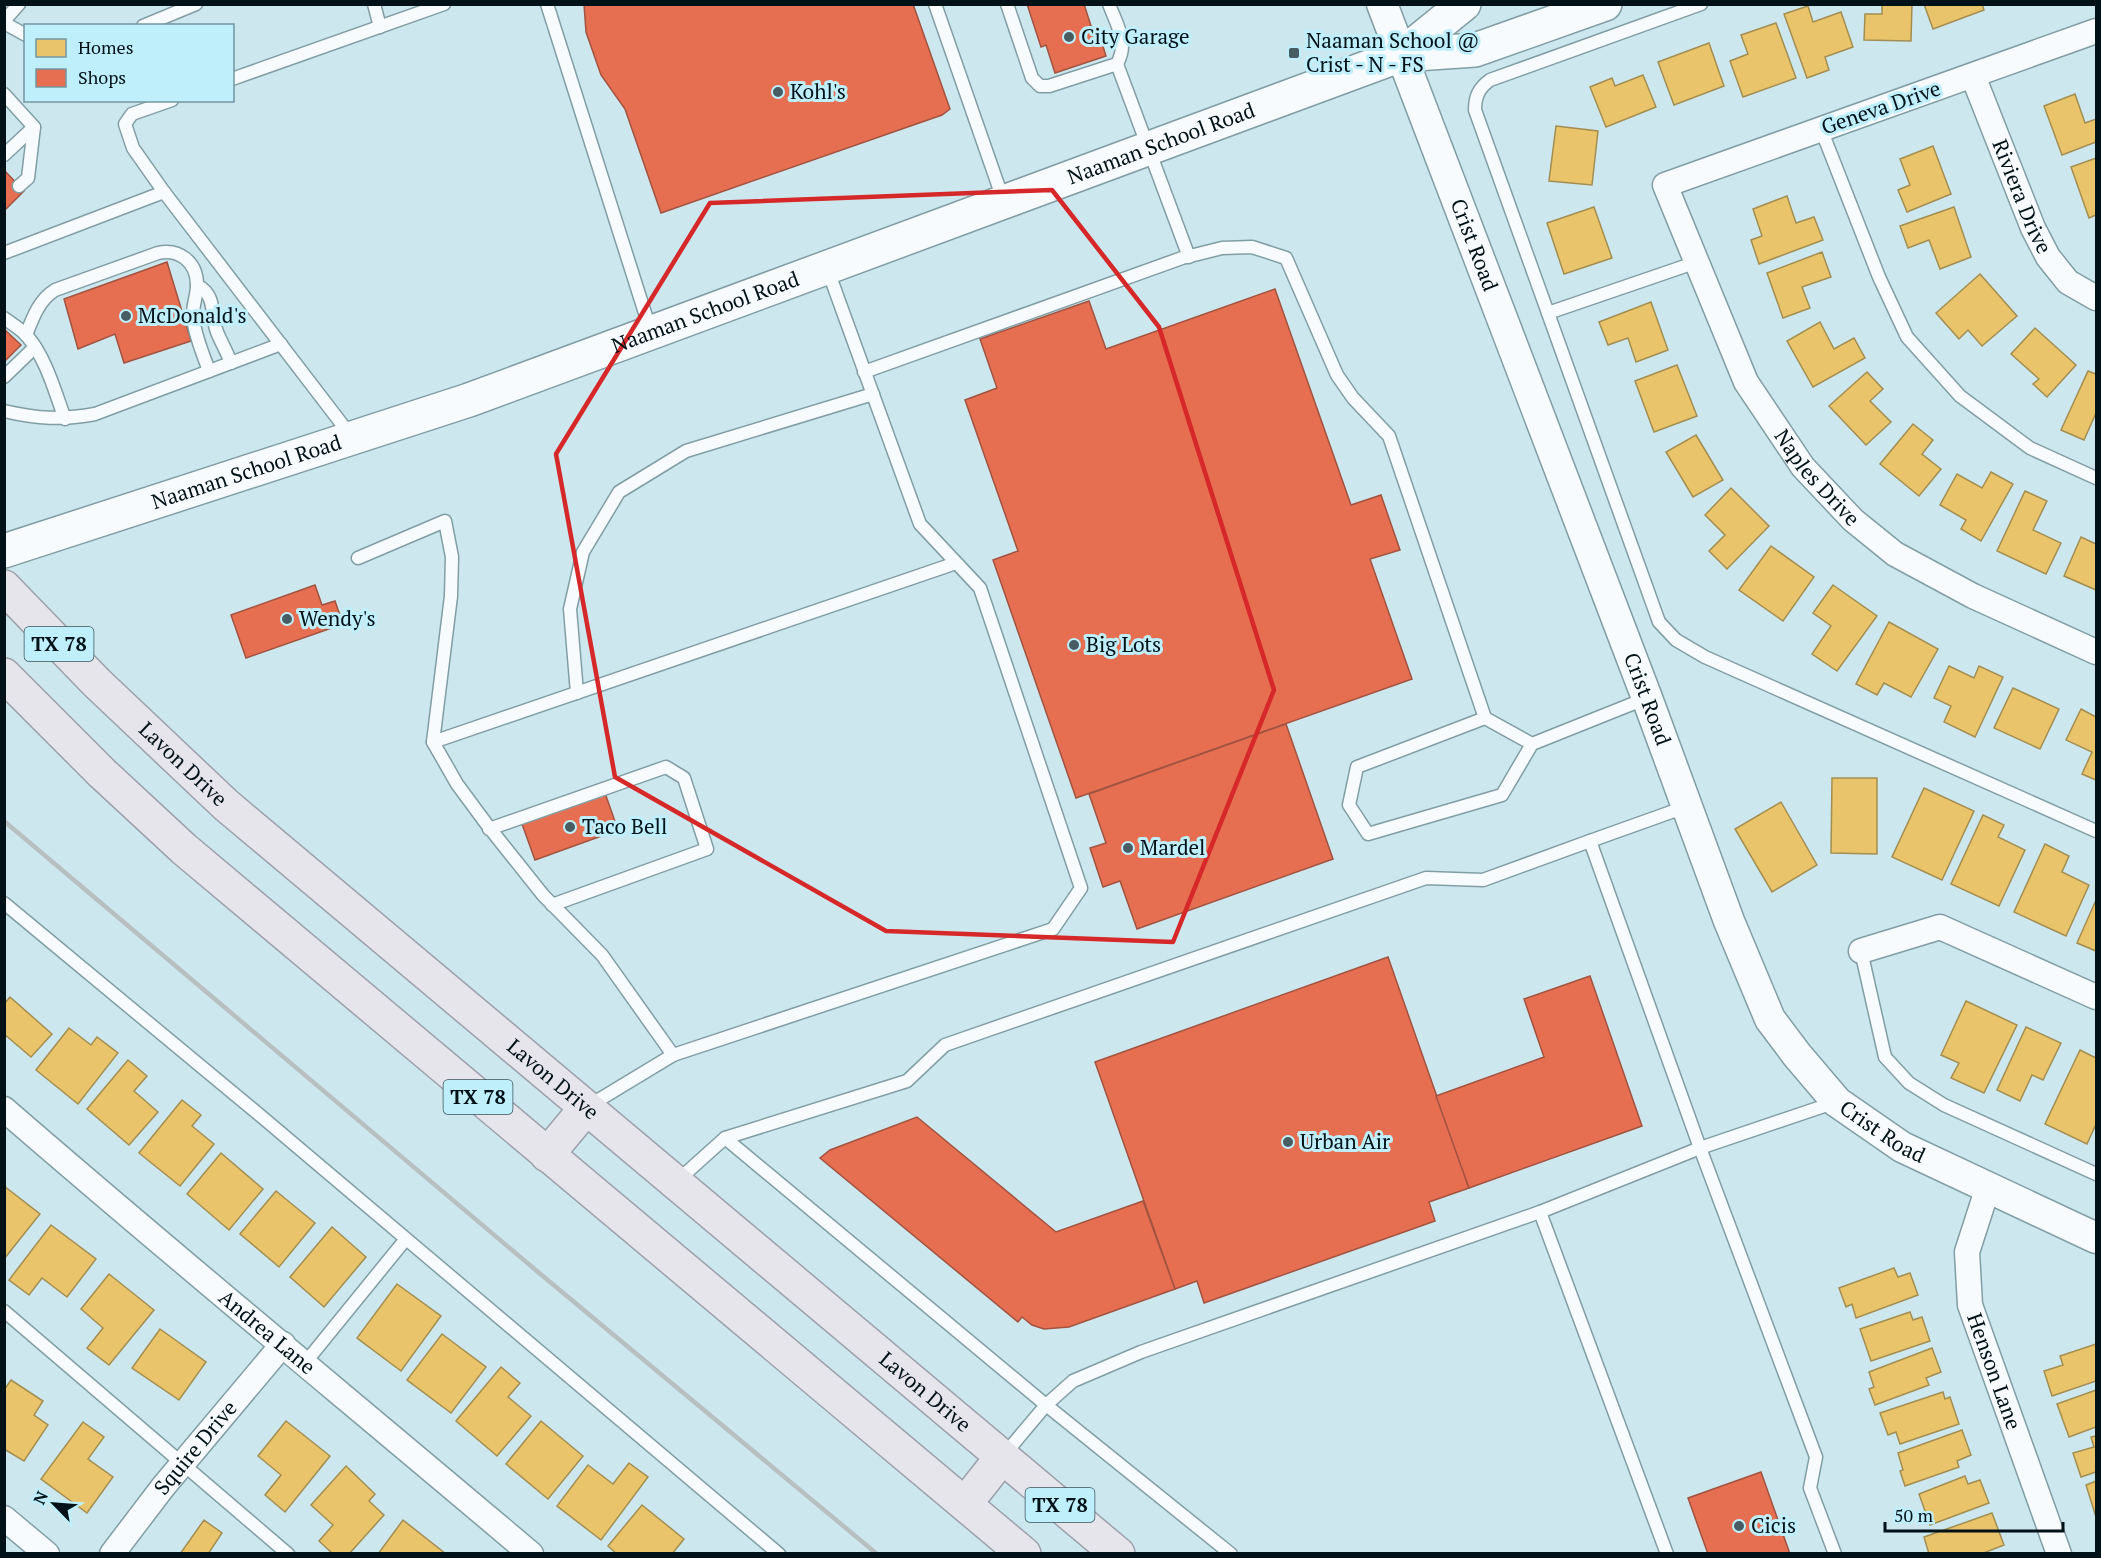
<svg xmlns="http://www.w3.org/2000/svg" width="2101" height="1558" font-family="'PT Serif',serif">
<rect width="100%" height="100%" fill="#cde7ef"/>
<!-- homes -->
<g fill="#e9c46a" stroke="#a38e51" stroke-width="1.5">
<polygon points="1882,4 1912,4 1911,41 1864,40 1865,14 1882,14"/>
<polygon points="1924,4 1982,4 1984,10 1933,29"/>
<polygon points="1808,6 1813,22 1841,12 1853,47 1825,57 1829,70 1807,78 1784,14"/>
<polygon points="1776,23 1796,78 1743,97 1730,61 1748,54 1741,35"/>
<polygon points="1709,43 1724,86 1674,105 1658,62"/>
<polygon points="1643,75 1656,107 1606,127 1590,87 1612,78 1615,86"/>
<polygon points="2075,94 2085,123 2096,119 2096,142 2062,155 2044,106"/>
<polygon points="1556,126 1598,131 1592,185 1549,181"/>
<polygon points="1933,146 1951,194 1907,212 1898,190 1910,185 1900,159"/>
<polygon points="2096,158 2096,215 2089,218 2071,167"/>
<polygon points="1787,196 1796,223 1814,217 1823,240 1759,264 1751,240 1762,236 1753,209"/>
<polygon points="1594,207 1612,258 1564,274 1547,223"/>
<polygon points="1954,207 1971,257 1940,269 1929,240 1908,248 1900,226"/>
<polygon points="1822,252 1831,277 1802,287 1810,308 1783,318 1767,273"/>
<polygon points="1980,274 2017,316 1982,346 1968,330 1959,339 1936,313"/>
<polygon points="1651,302 1668,350 1636,362 1628,338 1608,345 1599,322"/>
<polygon points="1820,322 1834,349 1854,338 1865,358 1813,387 1787,341"/>
<polygon points="2035,328 2076,365 2047,397 2033,384 2039,379 2011,354"/>
<polygon points="1677,365 1697,416 1654,432 1635,381"/>
<polygon points="2088,371 2096,374 2096,413 2084,440 2061,430"/>
<polygon points="1867,372 1883,389 1870,401 1891,422 1866,445 1829,406"/>
<polygon points="1913,424 1933,440 1922,454 1941,469 1919,496 1880,464"/>
<polygon points="1696,435 1723,480 1693,497 1666,452"/>
<polygon points="1991,472 2013,484 1981,541 1961,529 1966,520 1940,505 1957,474 1982,488"/>
<polygon points="1731,488 1769,526 1727,569 1709,551 1725,535 1705,515"/>
<polygon points="2025,491 2047,501 2033,530 2061,543 2046,574 1997,551"/>
<polygon points="2081,537 2096,544 2096,590 2064,576"/>
<polygon points="1771,546 1814,577 1783,621 1739,590"/>
<polygon points="1833,585 1877,616 1837,671 1812,654 1831,626 1813,613"/>
<polygon points="1889,622 1938,649 1911,697 1884,683 1877,695 1856,684"/>
<polygon points="1949,666 1974,678 1979,666 2003,677 1975,737 1944,722 1951,706 1934,698"/>
<polygon points="2013,688 2059,709 2040,749 1994,728"/>
<polygon points="2081,709 2096,717 2096,780 2082,774 2092,752 2066,740"/>
<polygon points="1832,778 1877,778 1877,854 1831,853"/>
<polygon points="1924,788 1974,811 1942,880 1892,857"/>
<polygon points="1781,802 1817,865 1772,892 1735,829"/>
<polygon points="1983,815 2004,825 1998,837 2025,850 1999,906 1951,884"/>
<polygon points="2045,844 2069,856 2062,872 2089,885 2066,936 2014,912"/>
<polygon points="2096,900 2096,951 2077,943"/>
<polygon points="10,997 52,1034 31,1057 4,1034 4,1004"/>
<polygon points="1966,1001 2017,1025 1984,1093 1951,1078 1959,1063 1941,1055"/>
<polygon points="2026,1027 2061,1043 2043,1080 2032,1075 2020,1101 1997,1090"/>
<polygon points="69,1028 91,1045 97,1037 118,1053 78,1104 36,1070"/>
<polygon points="2080,1050 2096,1058 2096,1124 2087,1144 2045,1124"/>
<polygon points="128,1060 147,1076 134,1091 158,1112 129,1145 87,1109"/>
<polygon points="182,1100 201,1115 192,1126 214,1144 180,1186 139,1153"/>
<polygon points="221,1153 263,1189 229,1230 187,1194"/>
<polygon points="4,1186 40,1214 4,1259"/>
<polygon points="276,1191 315,1223 279,1267 240,1234"/>
<polygon points="51,1225 96,1259 67,1297 42,1278 29,1295 9,1280"/>
<polygon points="332,1227 366,1257 324,1307 290,1277"/>
<polygon points="1894,1268 1898,1277 1910,1273 1918,1295 1856,1318 1852,1304 1846,1307 1839,1288"/>
<polygon points="109,1274 154,1310 109,1365 87,1348 103,1328 81,1309"/>
<polygon points="397,1284 441,1316 401,1371 357,1338"/>
<polygon points="1910,1312 1913,1320 1922,1317 1930,1341 1871,1361 1860,1329"/>
<polygon points="160,1329 206,1362 179,1400 132,1368"/>
<polygon points="442,1334 486,1367 451,1413 407,1380"/>
<polygon points="2096,1344 2096,1381 2052,1396 2044,1371 2063,1365 2060,1356"/>
<polygon points="1932,1348 1941,1372 1926,1378 1929,1385 1875,1405 1869,1389 1874,1387 1869,1372"/>
<polygon points="501,1367 520,1383 508,1397 531,1416 497,1456 456,1421"/>
<polygon points="11,1380 43,1401 34,1415 48,1425 24,1461 4,1449 4,1390"/>
<polygon points="2096,1390 2096,1427 2069,1437 2057,1404"/>
<polygon points="1943,1392 1945,1399 1950,1397 1959,1424 1900,1444 1896,1432 1888,1435 1880,1413"/>
<polygon points="286,1421 330,1456 285,1512 265,1495 281,1475 258,1456"/>
<polygon points="541,1421 583,1456 548,1499 506,1464"/>
<polygon points="83,1422 104,1437 88,1459 113,1477 87,1513 41,1479"/>
<polygon points="1962,1430 1971,1455 1957,1461 1959,1467 1905,1486 1900,1471 1903,1470 1898,1453"/>
<polygon points="2096,1436 2096,1472 2081,1477 2073,1453 2094,1447 2091,1437"/>
<polygon points="629,1463 648,1477 601,1540 557,1506 588,1465 613,1484"/>
<polygon points="346,1466 375,1494 369,1501 384,1515 349,1554 333,1554 319,1541 333,1525 311,1505"/>
<polygon points="1965,1476 1968,1484 1980,1480 1989,1503 1930,1525 1919,1494"/>
<polygon points="2096,1481 2096,1517 2086,1485"/>
<polygon points="642,1505 684,1539 672,1554 617,1554 608,1546"/>
<polygon points="1992,1513 2004,1545 1981,1554 1929,1554 1924,1537"/>
<polygon points="204,1520 222,1533 208,1554 180,1554"/>
<polygon points="403,1520 446,1554 378,1554"/>
</g>
<!-- shops -->
<g fill="#e76f51" stroke="#a25340" stroke-width="1.5">
<polygon points="584,4 913,4 950,109 942,115 661,213 625,109 601,75 586,32"/>
<polygon points="1027,4 1084,4 1092,29 1097,27 1106,56 1055,73 1046,45 1041,47"/>
<polygon points="4,170 24,191 4,211"/>
<polygon points="167,262 191,341 124,363 115,334 78,349 64,299"/>
<polygon points="1275,289 1351,505 1381,495 1400,550 1370,559 1412,679 1076,798 993,560 1018,551 965,400 997,388 980,339 1089,301 1106,349"/>
<polygon points="4,329 21,345 4,362"/>
<polygon points="315,585 322,605 335,601 343,624 246,658 231,615"/>
<polygon points="1286,724 1333,859 1137,929 1120,881 1103,887 1090,848 1106,843 1089,794"/>
<polygon points="605,793 618,830 535,860 522,824"/>
<polygon points="1388,957 1469,1188 1429,1202 1435,1221 1204,1303 1197,1281 1175,1289 1095,1062"/>
<polygon points="1590,976 1642,1126 1469,1188 1436,1096 1544,1057 1524,999"/>
<polygon points="917,1117 1056,1232 1143,1201 1175,1289 1069,1327 1044,1329 1032,1325 1022,1317 1018,1322 820,1158 830,1150"/>
<polygon points="1761,1472 1790,1554 1708,1554 1688,1498"/>
</g>
<g fill="none" stroke-linecap="round" stroke-linejoin="round">
<defs>
<g id="service">
<polyline points="374,4 380,27"/>
<polyline points="547,4 651,332"/>
<polyline points="935,4 1004,202"/>
<polyline points="1007,4 1032,78 1040,86 1049,86 1117,64 1189,257"/>
<path d="M 1109,4 C 1117,26 1129,42 1117,64"/>
<path d="M 1701,4 L 1490,80 C 1479,88 1475,96 1475,110 L 1659,622 L 1676,640 L 1705,657 L 2096,831"/>
<polyline points="4,21 19,4"/>
<polyline points="4,23 26,35"/>
<polyline points="143,26 196,4"/>
<polyline points="232,79 444,4"/>
<polyline points="4,94 34,127 28,178 19,186"/>
<polyline points="1821,129 1879,277 1907,337 1960,396 2030,448 2096,478"/>
<polyline points="4,155 34,127"/>
<polyline points="164,192 133,148 125,124 132,114 172,100"/>
<polyline points="4,253 164,192 351,436"/>
<path d="M 197,285 C 217,296 210,313 217,332 C 221,342 227,352 231,363"/>
<polyline points="1548,313 1697,262"/>
<path d="M 4,318 C 12,324 21,329 27,336 C 46,358 55,392 65,419"/>
<path d="M 26,335 C 33,317 39,300 55,290 L 158,253 C 179,248 197,262 197,285 C 197,296 192,307 193,318 C 195,336 203,354 209,371"/>
<polyline points="864,372 1182,258 1222,248 1252,247 1286,258 1337,375 1353,398 1389,436 1485,718"/>
<polyline points="4,377 35,347"/>
<path d="M 4,411 C 38,419 62,420 95,414 L 281,344"/>
<polyline points="358,558 445,521 452,557 451,596 433,742 457,784 488,826 543,895 602,955 673,1055 587,1107"/>
<polyline points="577,693 570,609 583,552 619,492 686,451 873,394"/>
<polyline points="433,742 956,563"/>
<polyline points="1532,744 1485,718 1357,767 1349,805 1368,834 1502,795 1532,744 1647,698"/>
<polyline points="489,829 666,767 684,778 707,849 552,905"/>
<polyline points="1590,841 1688,806"/>
<polyline points="4,903 262,1117 779,1554"/>
<polyline points="1861,951 1885,1057 1909,1083 1944,1105 2096,1174"/>
<polyline points="673,1055 1053,929 1081,888 980,588 920,524 827,268"/>
<polyline points="725,1138 1046,1405 1231,1554"/>
<polyline points="676,1182 725,1138 907,1081 945,1045 1426,878 1483,880 1590,841 1700,1148 1816,1457 1810,1488 1835,1554"/>
<polyline points="1540,1212 1667,1554"/>
<polyline points="4,1311 288,1554"/>
<polyline points="305,1363 405,1240"/>
<polyline points="1003,1456 1046,1405 1073,1381 1141,1352 1540,1212 1700,1148 1836,1102"/>
</g>
<g id="minor">
<path id="s1" d="M 2096,31 L 1665,185 L 1746,382 L 1803,467 L 1853,520 L 1895,554 L 1973,596 L 2096,652"/>
<path id="s2" d="M 1973,76 L 2033,228 L 2048,257 L 2068,282 L 2096,298"/>
<polyline points="1861,951 1940,927 2096,997"/>
<path id="s3" d="M 4,1109 C 178,1260 355,1405 531,1554"/>
<path id="s4" d="M 1988,1187 L 1967,1252 L 1970,1305 L 2059,1554"/>
<polyline points="4,1518 47,1554"/>
<path id="s5" d="M 112,1554 L 163,1487 L 283,1344"/>
</g>
<g id="tertiary">
<path id="s6" d="M 1382,4 L 1647,698 L 1729,921 L 1770,1019 L 1797,1055 L 1837,1102 L 1902,1147 L 2096,1238"/>
</g>
<g id="secondary">
<polyline points="1401,55 1464,4"/>
<path id="s7" d="M 4,551 L 469,400 L 1401,55 L 1475,50 L 1605,4"/>
</g>
<g id="primary">
<path id="s8" d="M 4,587 L 97,683 L 226,805 L 1118,1554"/>
<polyline points="4,675 102,773 184,849 1024,1554"/>
<polyline points="547,1155 586,1108"/>
<polyline points="965,1504 1002,1457"/>
</g>
</defs>
<!-- service casing -->
<use href="#service" stroke="#819ea5" stroke-width="15"/>
<!-- minor casing -->
<use href="#minor" stroke="#819ea5" stroke-width="27"/>
<!-- tertiary casing -->
<use href="#tertiary" stroke="#819ea5" stroke-width="33"/>
<!-- secondary casing -->
<use href="#secondary" stroke="#819ea5" stroke-width="36"/>
<!-- primary casing -->
<use href="#primary" stroke="#9ca0aa" stroke-width="36"/>
<!-- service -->
<use href="#service" stroke="#f8fbfd" stroke-width="12"/>
<!-- minor -->
<use href="#minor" stroke="#f8fbfd" stroke-width="24"/>
<!-- tertiary -->
<use href="#tertiary" stroke="#f8fbfd" stroke-width="30"/>
<!-- secondary -->
<use href="#secondary" stroke="#f8fbfd" stroke-width="33"/>
<!-- primary -->
<use href="#primary" stroke="#e6e5eb" stroke-width="33"/>
<!-- rail -->
<polyline stroke="#b8bfc1" stroke-width="4.5" points="4,821 538,1272 877,1554"/>
</g>
<!-- marked area -->
<path fill="none" stroke="#d62828" stroke-width="4.5" stroke-linejoin="round" d="M 1052,190 L 1159,327 L 1274,690 L 1173,942 L 886,931 L 615,777 L 556,454 L 710,203 Z"/>
<!-- markers -->
<g fill="#485c63" stroke="#c0effc" stroke-width="2">
<circle cx="1069" cy="37" r="6"/>
<rect x="1288" y="47" width="12" height="12" rx="3"/>
<circle cx="778" cy="92" r="6"/>
<circle cx="126" cy="316" r="6"/>
<circle cx="287" cy="619" r="6"/>
<circle cx="1074" cy="645" r="6"/>
<circle cx="570" cy="827" r="6"/>
<circle cx="1128" cy="848" r="6"/>
<circle cx="1288" cy="1142" r="6"/>
<circle cx="1739" cy="1526" r="6"/>
</g>
<g text-anchor="middle" stroke-width="6" stroke-linejoin="round" paint-order="stroke">
<!-- shield labels -->
<g fill="#c0effc" stroke="#3a545c" stroke-width="1.5">
<rect x="24.5" y="627" width="69" height="34" rx="4.5"/>
<rect x="443.5" y="1080" width="69" height="34" rx="4.5"/>
<rect x="1025.5" y="1488" width="69" height="34" rx="4.5"/>
</g>
<g font-size="20" font-weight="bold" fill="#001118">
<text x="59" y="651">TX 78</text>
<text x="478" y="1104">TX 78</text>
<text x="1060" y="1512">TX 78</text>
</g>
<!-- poi labels -->
<g font-size="21" fill="#001118" stroke="#c0effc" text-anchor="start">
<text x="1081" y="44">City Garage</text>
<text x="1306" y="48">Naaman School @<tspan x="1306" dy="24">Crist - N - FS</tspan></text>
<text x="790" y="99">Kohl's</text>
<text x="138" y="323">McDonald's</text>
<text x="299" y="626">Wendy's</text>
<text x="1086" y="652">Big Lots</text>
<text x="582" y="834">Taco Bell</text>
<text x="1140" y="855">Mardel</text>
<text x="1300" y="1149">Urban Air</text>
<text x="1751" y="1533">Cicis</text>
</g>
<!-- street labels -->
<g font-size="21" fill="#001118" stroke="#c0effc">
<text transform="translate(1881 108) rotate(-19)" y="7">Geneva Drive</text>
<text dy="7" stroke="none"><textPath href="#s7" startOffset="1227">Naaman School Road</textPath></text>
<text dy="7" stroke="none"><textPath href="#s2" startOffset="130">Riviera Drive</textPath></text>
<text dy="7" stroke="none"><textPath href="#s6" startOffset="258">Crist Road</textPath></text>
<text dy="7" stroke="none"><textPath href="#s7" startOffset="741">Naaman School Road</textPath></text>
<text dy="7" stroke="none"><textPath href="#s7" startOffset="255">Naaman School Road</textPath></text>
<text dy="7" stroke="none"><textPath href="#s1" startOffset="790">Naples Drive</textPath></text>
<text dy="7" stroke="none"><textPath href="#s6" startOffset="744">Crist Road</textPath></text>
<text dy="7" stroke="none"><textPath href="#s8" startOffset="252">Lavon Drive</textPath></text>
<text dy="7" stroke="none"><textPath href="#s8" startOffset="738">Lavon Drive</textPath></text>
<text dy="7" stroke="none"><textPath href="#s6" startOffset="1248">Crist Road</textPath></text>
<text dy="7" stroke="none"><textPath href="#s3" startOffset="345">Andrea Lane</textPath></text>
<text dy="7" stroke="none"><textPath href="#s4" startOffset="192">Henson Lane</textPath></text>
<text dy="7" stroke="none"><textPath href="#s8" startOffset="1224">Lavon Drive</textPath></text>
<text dy="7" stroke="none"><textPath href="#s5" startOffset="135">Squire Drive</textPath></text>
</g>
</g>
<!-- border -->
<rect width="2101" height="1558" fill="none" stroke="#001118" stroke-width="12"/>
<!-- legend -->
<rect x="24" y="24" width="210" height="78" fill="#c0effc" stroke="#7396a1" stroke-width="1.5"/>
<rect x="36" y="39" width="30" height="18" fill="#e9c46a" stroke="#7396a1" stroke-width="1.5"/>
<text x="78" y="54" font-size="18" fill="#001118">Homes</text>
<rect x="36" y="69" width="30" height="18" fill="#e76f51" stroke="#7396a1" stroke-width="1.5"/>
<text x="78" y="84" font-size="18" fill="#001118">Shops</text>
<!-- north arrow -->
<g transform="translate(54 1504) rotate(295)" stroke="#c0effc" stroke-width="4.5" paint-order="stroke">
<path d="M0-4.5L10 22L0 15L-10 22Z" fill="#001118"/>
<text y="-9" font-size="16" font-weight="bold" text-anchor="middle" fill="#001118">N</text>
</g>
<!-- scale -->
<path d="M1885 1522v9h178v-9" fill="none" stroke="#001118" stroke-width="3"/>
<text x="1894" y="1522" font-size="18" fill="#001118" stroke="#c0effc" stroke-width="4.5" paint-order="stroke">50 m</text>
</svg>
